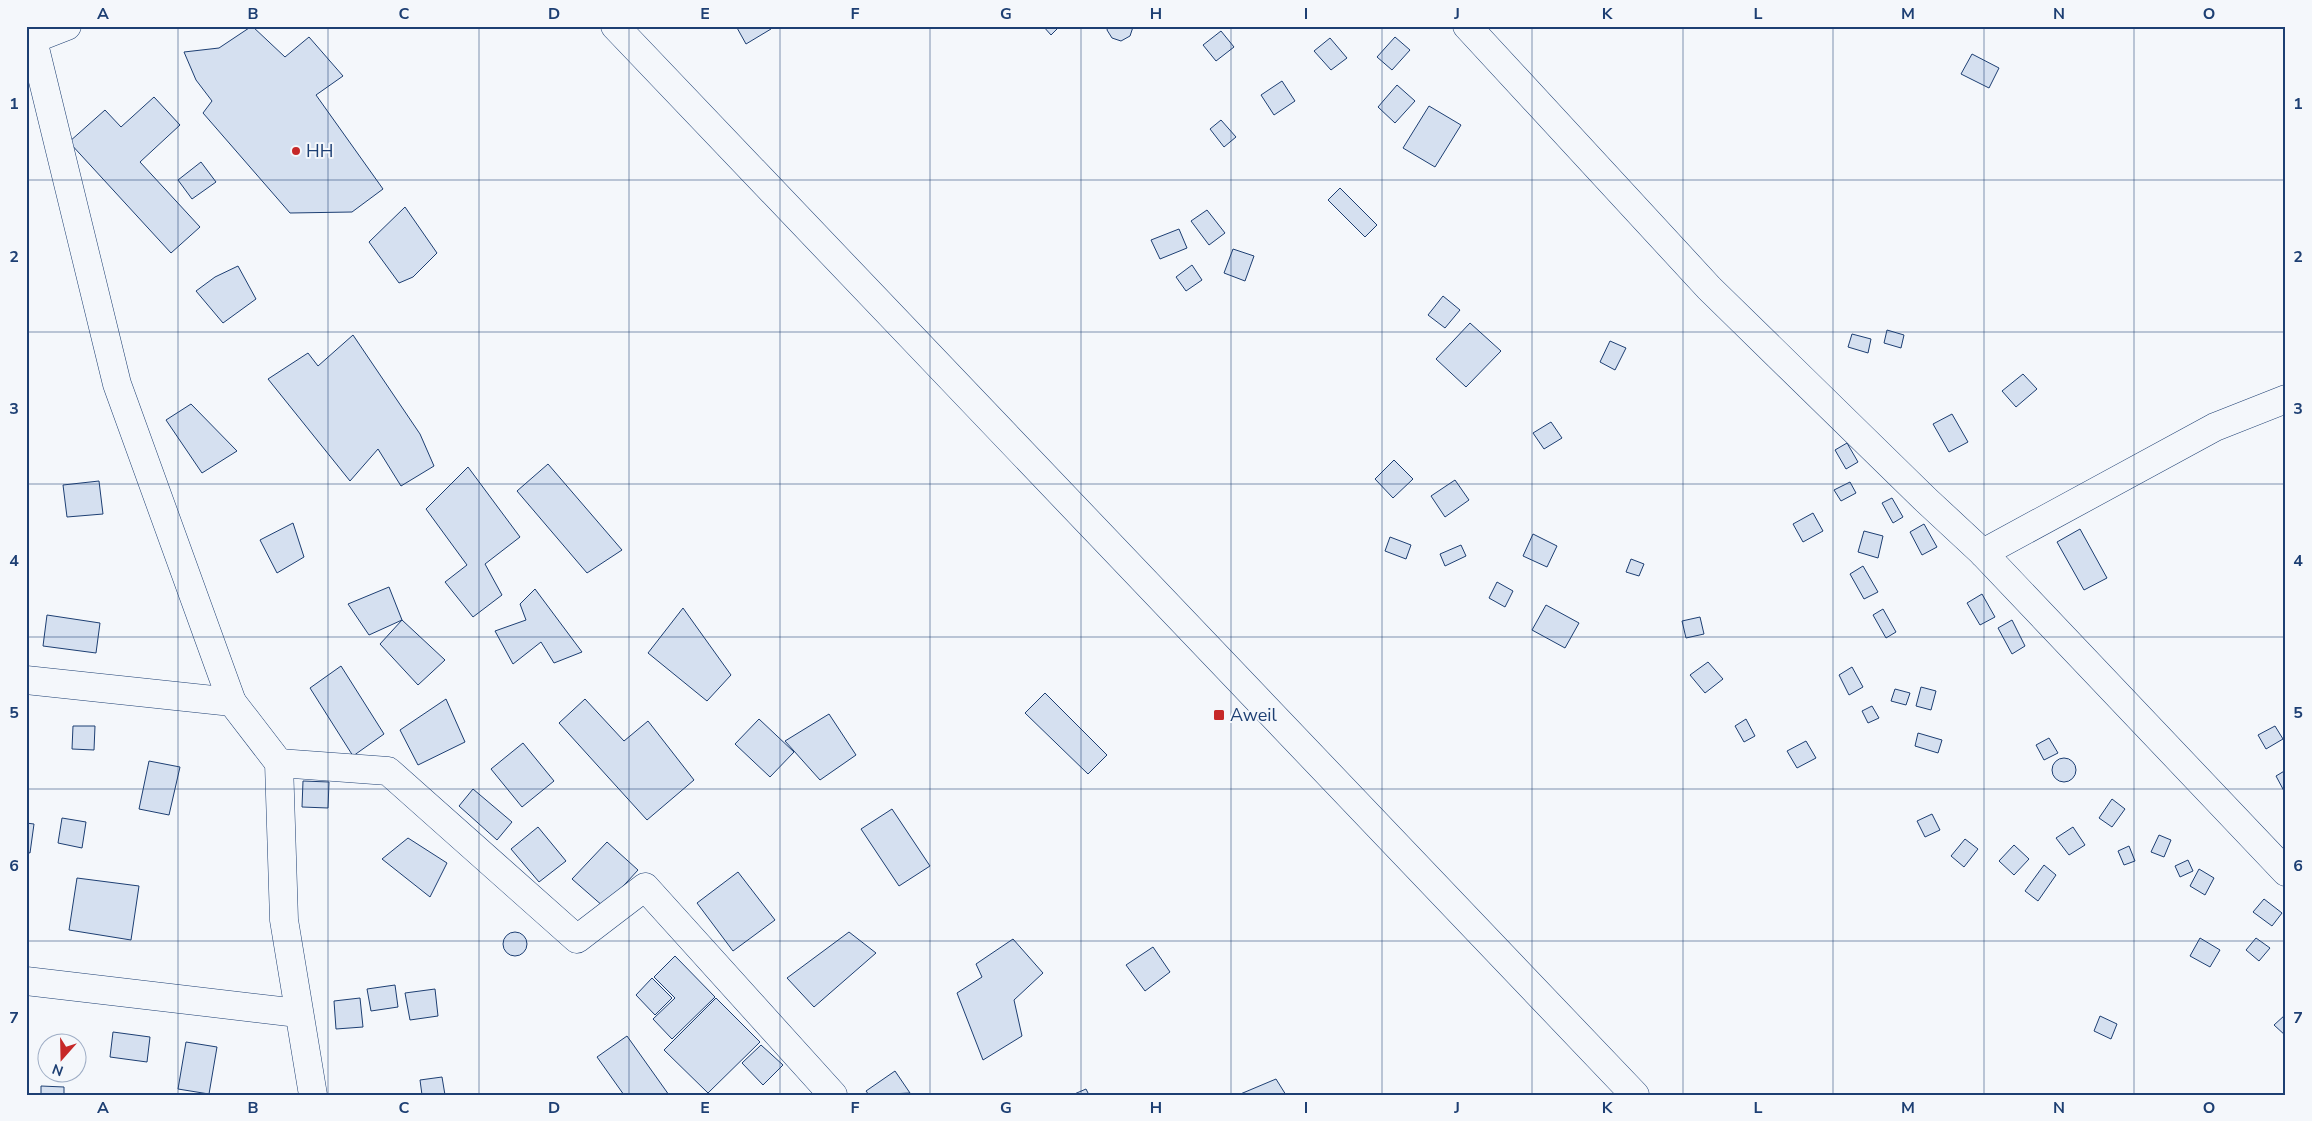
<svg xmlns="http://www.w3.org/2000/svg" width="2312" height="1121" font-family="'Nunito Sans',sans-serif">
<rect width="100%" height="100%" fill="#f4f7fb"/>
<!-- building -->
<g fill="#d5e0f0" stroke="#1d3f73">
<polygon points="252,26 285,57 309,37 343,76 316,95 383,189 352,212 290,213 203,113 212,101 196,80 184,52 219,48"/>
<polygon points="736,26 769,26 771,29 746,44"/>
<polygon points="1043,26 1060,26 1051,35"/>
<polygon points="1108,26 1132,26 1133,27 1130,36 1121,41 1112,38 1107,30"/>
<polygon points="1221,31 1234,47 1216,61 1203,45"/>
<polygon points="1395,37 1410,50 1392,70 1377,57"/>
<polygon points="1330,38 1347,58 1331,70 1314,51"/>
<polygon points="1972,54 1999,68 1989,88 1961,74"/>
<polygon points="1282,81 1295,101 1274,115 1261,95"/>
<polygon points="1397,85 1415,101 1395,123 1378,107"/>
<polygon points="154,97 180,125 140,162 200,227 171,253 69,142 105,110 121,127"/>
<polygon points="1429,106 1461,125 1435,167 1403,148"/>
<polygon points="1221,120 1236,137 1224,147 1210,129"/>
<polygon points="201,162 216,182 192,199 178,180"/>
<polygon points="1340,188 1377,225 1365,237 1328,200"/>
<polygon points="405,207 437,253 413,277 399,283 369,242"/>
<polygon points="1207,210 1225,233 1209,245 1191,221"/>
<polygon points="1179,229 1187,248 1160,259 1151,240"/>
<polygon points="1233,249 1254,256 1245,281 1224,273"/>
<polygon points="1192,265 1202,280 1186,291 1176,277"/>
<polygon points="238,266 256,299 223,323 196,291 215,277"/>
<polygon points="1443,296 1460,310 1445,328 1428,315"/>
<polygon points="1470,323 1501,351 1466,387 1436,359"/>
<polygon points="1887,330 1904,335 1901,348 1884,343"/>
<polygon points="1852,334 1871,339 1868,353 1848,347"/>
<polygon points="353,335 420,434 434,466 401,486 378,449 350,481 268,379 308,353 318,366"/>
<polygon points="1610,341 1626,348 1615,370 1600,362"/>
<polygon points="2023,374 2037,389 2016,407 2002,391"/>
<polygon points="191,404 237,451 202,473 166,420"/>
<polygon points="1952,414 1968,442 1949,452 1933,424"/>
<polygon points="1551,422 1562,438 1544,449 1533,433"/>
<polygon points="1847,443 1858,462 1846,469 1835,450"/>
<polygon points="1394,460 1413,479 1393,498 1375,479"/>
<polygon points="548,464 622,550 587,573 517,491"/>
<polygon points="468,467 520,537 485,564 502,595 473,617 445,582 467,565 426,509"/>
<polygon points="1455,480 1469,500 1445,517 1431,496"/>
<polygon points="99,481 103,514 67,517 63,485"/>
<polygon points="1850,482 1856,493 1841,501 1834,490"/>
<polygon points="1892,498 1903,517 1893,523 1882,503"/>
<polygon points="1813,513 1823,531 1803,542 1793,524"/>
<polygon points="293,523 304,557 277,573 260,540"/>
<polygon points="1924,524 1937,547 1922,555 1910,532"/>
<polygon points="2080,529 2107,578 2084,590 2057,542"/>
<polygon points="1864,531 1883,536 1878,558 1858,552"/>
<polygon points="1533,534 1557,546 1547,567 1523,556"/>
<polygon points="1390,537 1411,545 1406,559 1385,551"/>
<polygon points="1461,545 1466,556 1445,566 1440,554"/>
<polygon points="1631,559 1644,564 1639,576 1626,572"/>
<polygon points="1863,566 1878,592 1864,599 1850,574"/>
<polygon points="1497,582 1513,591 1505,607 1489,598"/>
<polygon points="389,587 402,620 369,635 348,604"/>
<polygon points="535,589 582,652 554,663 541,642 513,664 495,631 526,620 520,604"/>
<polygon points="1982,594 1995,617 1980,625 1967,603"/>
<polygon points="1546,605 1579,623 1565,648 1532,630"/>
<polygon points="683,608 731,675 707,701 648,653"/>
<polygon points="1883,609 1896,632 1886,638 1873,615"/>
<polygon points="47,615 100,623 96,653 43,646"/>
<polygon points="1700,617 1704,634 1686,638 1682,621"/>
<polygon points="402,620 445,660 418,685 380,644"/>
<polygon points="2012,620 2025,646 2012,654 1998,628"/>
<polygon points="1708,662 1723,679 1705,693 1690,675"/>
<polygon points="341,666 384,734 353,756 310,688"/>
<polygon points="1852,667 1863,687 1849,695 1839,675"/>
<polygon points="1921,687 1936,691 1931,710 1916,706"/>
<polygon points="1895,689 1910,693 1906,705 1891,701"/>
<polygon points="1045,693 1107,755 1088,774 1025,713"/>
<polygon points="446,699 465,742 418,765 400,730"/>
<polygon points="585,699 624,741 648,721 694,780 647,820 559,723"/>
<polygon points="1872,706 1879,718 1868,723 1862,711"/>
<polygon points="829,714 856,755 820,780 785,741"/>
<polygon points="759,719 794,752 770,777 735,744"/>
<polygon points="1746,719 1755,736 1744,742 1735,726"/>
<polygon points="73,726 95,726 94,750 72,749"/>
<polygon points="2275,726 2283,739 2266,749 2258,735"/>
<polygon points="1918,733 1942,740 1938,753 1915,746"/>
<polygon points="2049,738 2058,753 2044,760 2036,745"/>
<polygon points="1806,741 1816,758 1797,768 1787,751"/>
<polygon points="523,743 554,781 522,807 491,769"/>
<circle cx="2064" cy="770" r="12"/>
<polygon points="149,761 180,767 169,815 139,809"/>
<polygon points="2286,770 2286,790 2284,791 2276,776"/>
<polygon points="303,781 329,782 328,808 302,807"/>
<polygon points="473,789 512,822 497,840 459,806"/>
<polygon points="2112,799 2125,809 2112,827 2099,818"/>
<polygon points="892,809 930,866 899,886 861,829"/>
<polygon points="1932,814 1940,830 1925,837 1917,821"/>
<polygon points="62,818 86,822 82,848 58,843"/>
<polygon points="26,823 34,824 30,853 26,852"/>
<polygon points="538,827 566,861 539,882 511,849"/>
<polygon points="2073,827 2085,845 2069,855 2056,838"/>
<polygon points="2159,835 2171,840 2164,857 2151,852"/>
<polygon points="408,838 447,863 430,897 382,859"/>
<polygon points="1965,839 1978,849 1964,867 1951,856"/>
<polygon points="607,842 638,870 604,907 572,879"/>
<polygon points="2014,845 2029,859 2014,875 1999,861"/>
<polygon points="2129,846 2135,861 2124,865 2118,851"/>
<polygon points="2188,860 2193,871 2180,877 2175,866"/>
<polygon points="2044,865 2056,875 2038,901 2025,891"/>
<polygon points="2199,869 2214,878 2205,895 2190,886"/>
<polygon points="738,872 775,920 733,951 697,903"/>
<polygon points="77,878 139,886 131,940 69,930"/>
<polygon points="2264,899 2282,913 2272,926 2253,912"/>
<circle cx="515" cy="944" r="12"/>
<polygon points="849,932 876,953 814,1007 787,978"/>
<polygon points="2200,938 2220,950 2210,967 2190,956"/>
<polygon points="2256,938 2270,948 2259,961 2246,950"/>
<polygon points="1013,939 1043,973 1014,1000 1022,1036 983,1060 957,993 982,977 976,964"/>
<polygon points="1153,947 1170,972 1145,991 1126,965"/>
<polygon points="675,956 715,997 672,1039 653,1019 675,998 654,977"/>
<polygon points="652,978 672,998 655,1015 636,995"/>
<polygon points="395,985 398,1007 371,1011 367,989"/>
<polygon points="435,989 438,1016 410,1020 405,993"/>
<polygon points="360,998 363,1027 336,1029 334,1001"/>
<polygon points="716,998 760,1042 708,1093 664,1050"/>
<polygon points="2285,1015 2286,1016 2286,1036 2274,1025"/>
<polygon points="2100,1016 2117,1024 2111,1039 2094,1031"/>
<polygon points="113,1032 150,1037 147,1062 110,1057"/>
<polygon points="627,1036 669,1095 624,1095 597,1057"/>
<polygon points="186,1042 217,1047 209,1094 178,1089"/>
<polygon points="761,1045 783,1065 763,1085 742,1063"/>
<polygon points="895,1071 910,1093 869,1095 866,1091"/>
<polygon points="442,1077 445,1095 422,1095 420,1080"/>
<polygon points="1276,1079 1286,1095 1238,1095"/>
<polygon points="41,1086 64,1087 64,1095 41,1095"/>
<polygon points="1086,1089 1089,1095 1072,1095"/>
</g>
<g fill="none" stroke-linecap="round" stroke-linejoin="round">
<defs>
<g id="minor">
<polyline points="615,26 1635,1095"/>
<polyline points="1467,26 1709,288 1926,500 1983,553 2286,872"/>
<polyline points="33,40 117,384 232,702"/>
<polyline points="26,42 67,26"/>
<polyline points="1983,553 2215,427 2286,399"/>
<polyline points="26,680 232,702 279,763 284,920 313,1095"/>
<polyline points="279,763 388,771 577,939 645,887 833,1095"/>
<polyline points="26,981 298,1013"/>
</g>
</defs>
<!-- minor casing -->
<use href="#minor" stroke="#1d3f73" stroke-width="29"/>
<!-- minor -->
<use href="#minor" stroke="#f4f7fb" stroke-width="28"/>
</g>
<!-- grid -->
<path fill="none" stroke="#1d3f73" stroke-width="1" stroke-opacity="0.55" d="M 178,26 L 178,1095M 328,26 L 328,1095M 479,26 L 479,1095M 629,26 L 629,1095M 780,26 L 780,1095M 930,26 L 930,1095M 1081,26 L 1081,1095M 1231,26 L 1231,1095M 1382,26 L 1382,1095M 1532,26 L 1532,1095M 1683,26 L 1683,1095M 1833,26 L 1833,1095M 1984,26 L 1984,1095M 2134,26 L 2134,1095M 26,180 L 2286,180M 26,332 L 2286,332M 26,484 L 2286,484M 26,637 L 2286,637M 26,789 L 2286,789M 26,941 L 2286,941"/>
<!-- markers -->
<g fill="#c62828" stroke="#f4f7fb" stroke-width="2">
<circle cx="296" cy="151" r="5"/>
<rect x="1213" y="709" width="12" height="12" rx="2.5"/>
</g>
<g text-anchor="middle" stroke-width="4" stroke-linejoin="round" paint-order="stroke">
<!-- poi labels -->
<g font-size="18" fill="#1d3f73" stroke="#f4f7fb" text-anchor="start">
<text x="306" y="157">HH</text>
<text x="1230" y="721">Aweil</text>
</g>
</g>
<!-- border -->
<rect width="2312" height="1121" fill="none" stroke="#f4f7fb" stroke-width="55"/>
<!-- north arrow -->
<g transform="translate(62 1058) rotate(200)"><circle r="24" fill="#f4f7fb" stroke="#9eadc5"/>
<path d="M0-4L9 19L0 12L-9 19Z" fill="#c62828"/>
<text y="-8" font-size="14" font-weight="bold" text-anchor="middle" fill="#1d3f73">N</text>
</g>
<rect x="28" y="28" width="2256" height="1066" fill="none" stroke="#1d3f73" stroke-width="2"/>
<g font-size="16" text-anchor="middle" font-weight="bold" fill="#1d3f73">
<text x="103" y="19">A</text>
<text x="253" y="19">B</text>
<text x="404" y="19">C</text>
<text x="554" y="19">D</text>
<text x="705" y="19">E</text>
<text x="855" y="19">F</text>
<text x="1006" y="19">G</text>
<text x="1156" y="19">H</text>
<text x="1306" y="19">I</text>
<text x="1457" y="19">J</text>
<text x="1607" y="19">K</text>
<text x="1758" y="19">L</text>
<text x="1908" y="19">M</text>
<text x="2059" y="19">N</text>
<text x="2209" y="19">O</text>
<text x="14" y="109">1</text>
<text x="2298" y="109">1</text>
<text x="14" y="262">2</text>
<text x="2298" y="262">2</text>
<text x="14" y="414">3</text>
<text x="2298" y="414">3</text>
<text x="14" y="566">4</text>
<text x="2298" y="566">4</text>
<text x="14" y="718">5</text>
<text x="2298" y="718">5</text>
<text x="14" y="871">6</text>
<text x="2298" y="871">6</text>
<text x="14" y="1023">7</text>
<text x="2298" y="1023">7</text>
<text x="103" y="1113">A</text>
<text x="253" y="1113">B</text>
<text x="404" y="1113">C</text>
<text x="554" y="1113">D</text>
<text x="705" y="1113">E</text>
<text x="855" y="1113">F</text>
<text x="1006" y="1113">G</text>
<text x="1156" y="1113">H</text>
<text x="1306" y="1113">I</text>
<text x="1457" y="1113">J</text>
<text x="1607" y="1113">K</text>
<text x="1758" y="1113">L</text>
<text x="1908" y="1113">M</text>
<text x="2059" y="1113">N</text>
<text x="2209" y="1113">O</text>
</g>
</svg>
